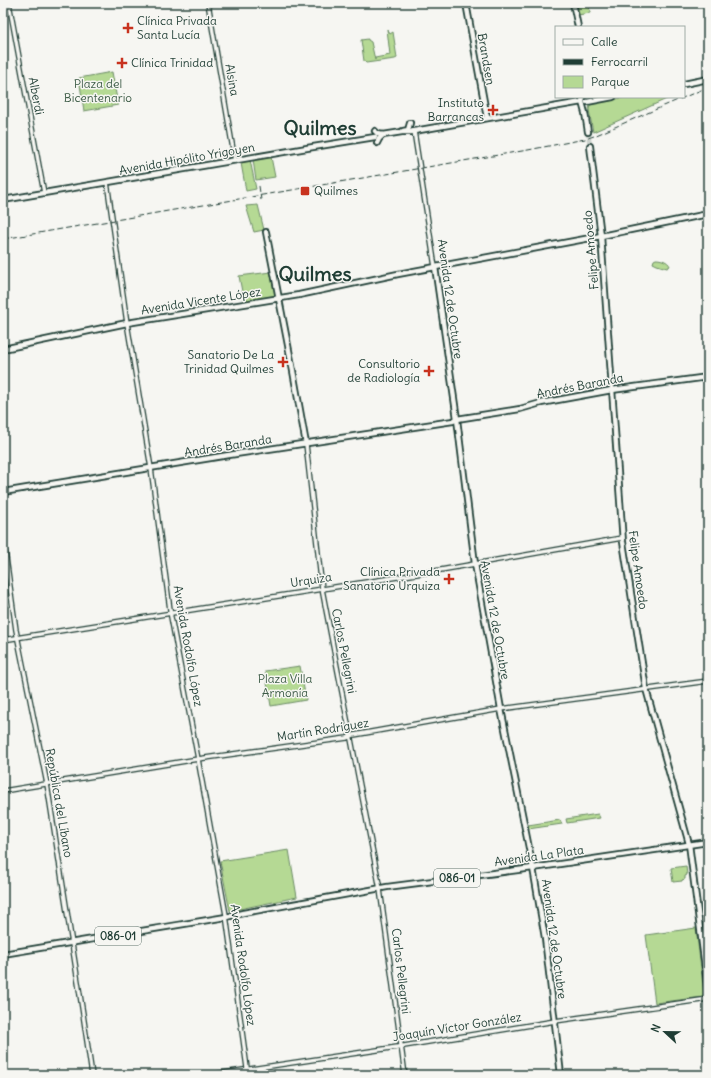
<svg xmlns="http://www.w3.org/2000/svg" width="711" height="1078" font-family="Delius,sans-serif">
<rect width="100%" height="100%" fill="#f6f6f2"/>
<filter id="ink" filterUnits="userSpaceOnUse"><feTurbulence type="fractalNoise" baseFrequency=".025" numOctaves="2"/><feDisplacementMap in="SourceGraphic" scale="8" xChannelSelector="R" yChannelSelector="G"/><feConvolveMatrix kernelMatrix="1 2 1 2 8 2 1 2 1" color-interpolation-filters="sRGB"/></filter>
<g filter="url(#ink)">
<!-- green -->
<g fill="#b5d994" stroke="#6a8b64">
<polygon points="586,3 589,3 590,13 578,15 577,7 586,5"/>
<polygon points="387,29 390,34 393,32 397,58 395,59 366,63 364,61 361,40 368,39 368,40 371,42 375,60 375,58 390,55"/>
<polygon points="112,72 118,105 84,111 79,78"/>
<polygon points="626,97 671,97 593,132 589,110 590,104"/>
<polygon points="271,157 275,177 256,180 253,160"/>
<polygon points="250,160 256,189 246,191 241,163"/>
<polygon points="258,205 264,230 254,232 246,206"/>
<path d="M 656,259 C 661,259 668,261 670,266 L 667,268 L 657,265 L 653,263 L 654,260 Z"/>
<polygon points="271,272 276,297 244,302 239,276"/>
<polygon points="300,666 306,700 271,706 265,671"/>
<polygon points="598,814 600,818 567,823 566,819"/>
<polygon points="560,820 562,824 528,829 528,825"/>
<polygon points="289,850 297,897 230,911 220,861"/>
<polygon points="686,866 687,875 685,876 685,879 682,880 682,881 673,882 671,868"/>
<polygon points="696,928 704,994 703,997 655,1003 646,935"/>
</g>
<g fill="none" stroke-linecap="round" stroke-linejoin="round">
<!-- major-tunnel -->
<polyline stroke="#cbd1cc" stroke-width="4.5" stroke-dasharray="4.5 2" stroke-linecap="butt" points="588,132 590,146"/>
<defs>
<g id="minor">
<polyline points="9,3 44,193"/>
<polyline points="208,3 235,161"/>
<polyline points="414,131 435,267"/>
<polyline points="107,182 127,323 151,468 171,617 198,759 226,915 248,1075"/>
<polyline points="306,444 322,589 380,889 405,1075"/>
<polyline points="3,536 16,630 47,784 83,1014 92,1075"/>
<polyline points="3,640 435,571 622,538"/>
<polyline points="3,791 198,759 347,738 354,735 501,709 708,681"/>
<polyline points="210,1075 404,1046 555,1021 708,999"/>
</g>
<g id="major">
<polyline points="466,3 487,118"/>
<polyline points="573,3 578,27"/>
<polyline points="684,84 708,79"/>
<polyline points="583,97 582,102 585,113 588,132"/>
<polyline points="587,102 613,97"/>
<polyline points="375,131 378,134 383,135 402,132 411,132 414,131 582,102"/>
<polyline points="403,131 408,130 410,123"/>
<polyline points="377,143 379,139 383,135"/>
<polyline points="590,146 601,236 623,542 646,689 689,844 708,990"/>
<polyline points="3,200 307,148 375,137"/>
<polyline points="266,232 293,371 306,444"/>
<polyline points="435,267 457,419 475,564 501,709 533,868 545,938 561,1075"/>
<polyline points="3,349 127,323 299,295 398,274 601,236 708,214"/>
<polyline points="3,492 229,455 453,421 457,419 520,409 541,403 612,390 708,377"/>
<polyline points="3,954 226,917 243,913 387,887 533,868 708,842"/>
</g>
</defs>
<!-- minor casing -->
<use href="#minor" stroke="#1f3d34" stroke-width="6"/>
<!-- major casing -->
<use href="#major" stroke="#1f3d34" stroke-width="8"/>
<!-- minor -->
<use href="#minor" stroke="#f6f6f2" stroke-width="3.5"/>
<!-- major -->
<use href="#major" stroke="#f6f6f2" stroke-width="4.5"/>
<!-- rail -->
<g stroke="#1f3d34" stroke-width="1" stroke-dasharray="6 3" stroke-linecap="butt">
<polyline points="259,186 261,200"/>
<polyline points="3,239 528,150 585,139 594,136 708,87"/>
</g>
</g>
</g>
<!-- markers -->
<g fill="#c8321e" stroke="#f6f6f2" stroke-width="1.5">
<path d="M126 22h4v4h4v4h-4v4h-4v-4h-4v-4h4z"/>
<path d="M120 57h4v4h4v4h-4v4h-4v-4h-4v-4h4z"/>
<path d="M491 104h4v4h4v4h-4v4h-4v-4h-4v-4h4z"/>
<rect x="300" y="186" width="10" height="10" rx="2"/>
<path d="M281 356h4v4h4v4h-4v4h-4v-4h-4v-4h4z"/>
<path d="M427 365h4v4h4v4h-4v4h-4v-4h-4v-4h4z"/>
<path d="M447 573h4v4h4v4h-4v4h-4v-4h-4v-4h4z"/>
</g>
<g text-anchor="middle" stroke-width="3" stroke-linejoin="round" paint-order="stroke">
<!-- shield labels -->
<g fill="#f6f6f2" stroke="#60746d" stroke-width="1">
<rect x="434" y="869" width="46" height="18" rx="3"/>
<rect x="95" y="927" width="46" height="18" rx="3"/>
</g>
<g font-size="11" font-weight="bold" fill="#1f3d34">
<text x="457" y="882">086-01</text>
<text x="118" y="940">086-01</text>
</g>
<!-- poi labels -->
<g font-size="12" fill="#1f3d34" stroke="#f6f6f2" text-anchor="end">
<text x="137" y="25" text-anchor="start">Clínica Privada<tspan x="137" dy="14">Santa Lucía</tspan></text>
<text x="131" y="67" text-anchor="start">Clínica Trinidad</text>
<text x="484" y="107">Instituto<tspan x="484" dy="14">Barrancas</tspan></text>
<text x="314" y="195" text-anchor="start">Quilmes</text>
<text x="274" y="359">Sanatorio De La<tspan x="274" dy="14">Trinidad Quilmes</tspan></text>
<text x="420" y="368">Consultorio<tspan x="420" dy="14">de Radiología</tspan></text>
<text x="440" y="576">Clínica Privada<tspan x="440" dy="14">Sanatorio Urquiza</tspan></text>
</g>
<!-- street labels -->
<g font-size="12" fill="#1f3d34" stroke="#f6f6f2">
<text transform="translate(486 59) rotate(80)" y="4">Brandsen</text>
<text transform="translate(232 80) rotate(80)" y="4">Alsina</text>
<text transform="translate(36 96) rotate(79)" y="4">Alberdi</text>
<text transform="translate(187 159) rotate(-10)" y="4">Avenida Hipólito Yrigoyen</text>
<text transform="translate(591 250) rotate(-95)" y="4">Felipe Amoedo</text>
<text transform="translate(450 299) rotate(82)" y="4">Avenida 12 de Octubre</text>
<text transform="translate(201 301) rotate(-9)" y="4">Avenida Vicente López</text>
<text transform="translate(580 386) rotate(-11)" y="4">Andrés Baranda</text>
<text transform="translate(228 446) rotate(-9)" y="4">Andrés Baranda</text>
<text transform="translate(638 570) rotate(82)" y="4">Felipe Amoedo</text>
<text transform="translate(311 580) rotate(-9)" y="4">Urquiza</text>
<text transform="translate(495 620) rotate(80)" y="4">Avenida 12 de Octubre</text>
<text transform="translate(188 646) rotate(80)" y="4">Avenida Rodolfo López</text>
<text transform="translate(344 651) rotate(79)" y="4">Carlos Pellegrini</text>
<text transform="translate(323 730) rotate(-9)" y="4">Martín Rodríguez</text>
<text transform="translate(59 803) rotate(80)" y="4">República del Líbano</text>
<text transform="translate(539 856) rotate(-8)" y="4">Avenida La Plata</text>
<text transform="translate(554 939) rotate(82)" y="4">Avenida 12 de Octubre</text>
<text transform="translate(243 965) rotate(82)" y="4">Avenida Rodolfo López</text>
<text transform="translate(401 971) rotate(83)" y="4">Carlos Pellegrini</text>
<text transform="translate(457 1027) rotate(-9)" y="4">Joaquín Víctor González</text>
</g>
<!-- park labels -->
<g font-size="12" fill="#3d5c47" stroke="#f6f6f2">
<text x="98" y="88">Plaza del<tspan x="98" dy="14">Bicentenario</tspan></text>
<text x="285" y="683">Plaza Villa<tspan x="285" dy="14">Armonía</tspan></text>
</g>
<!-- town labels -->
<g font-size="20" font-weight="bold" fill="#1f3d34" stroke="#f6f6f2">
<text x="320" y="135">Quilmes</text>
<text x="315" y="281">Quilmes</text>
</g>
</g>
<!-- margin -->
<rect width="711" height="1078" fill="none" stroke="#f6f6f2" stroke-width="16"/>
<rect x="8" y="8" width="695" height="1062" fill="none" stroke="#1f3d34" stroke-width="1.5" filter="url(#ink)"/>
<!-- legend -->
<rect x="555" y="26" width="130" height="72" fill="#f6f6f2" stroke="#a0aca6"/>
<rect x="563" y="39" width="20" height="6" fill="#f6f6f2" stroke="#a0aca6"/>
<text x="591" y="46" font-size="12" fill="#1f3d34">Calle</text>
<rect x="563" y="59" width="20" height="6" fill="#1f3d34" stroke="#a0aca6"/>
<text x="591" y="66" font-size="12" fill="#1f3d34">Ferrocarril</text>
<rect x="563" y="76" width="20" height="12" fill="#b5d994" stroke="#a0aca6"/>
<text x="591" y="86" font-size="12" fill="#1f3d34">Parque</text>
<!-- north arrow -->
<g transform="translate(665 1032) rotate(292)" stroke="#f6f6f2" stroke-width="3" paint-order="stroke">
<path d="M0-3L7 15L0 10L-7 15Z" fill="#1f3d34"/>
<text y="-6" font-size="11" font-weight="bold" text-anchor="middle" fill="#1f3d34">N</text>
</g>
</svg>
